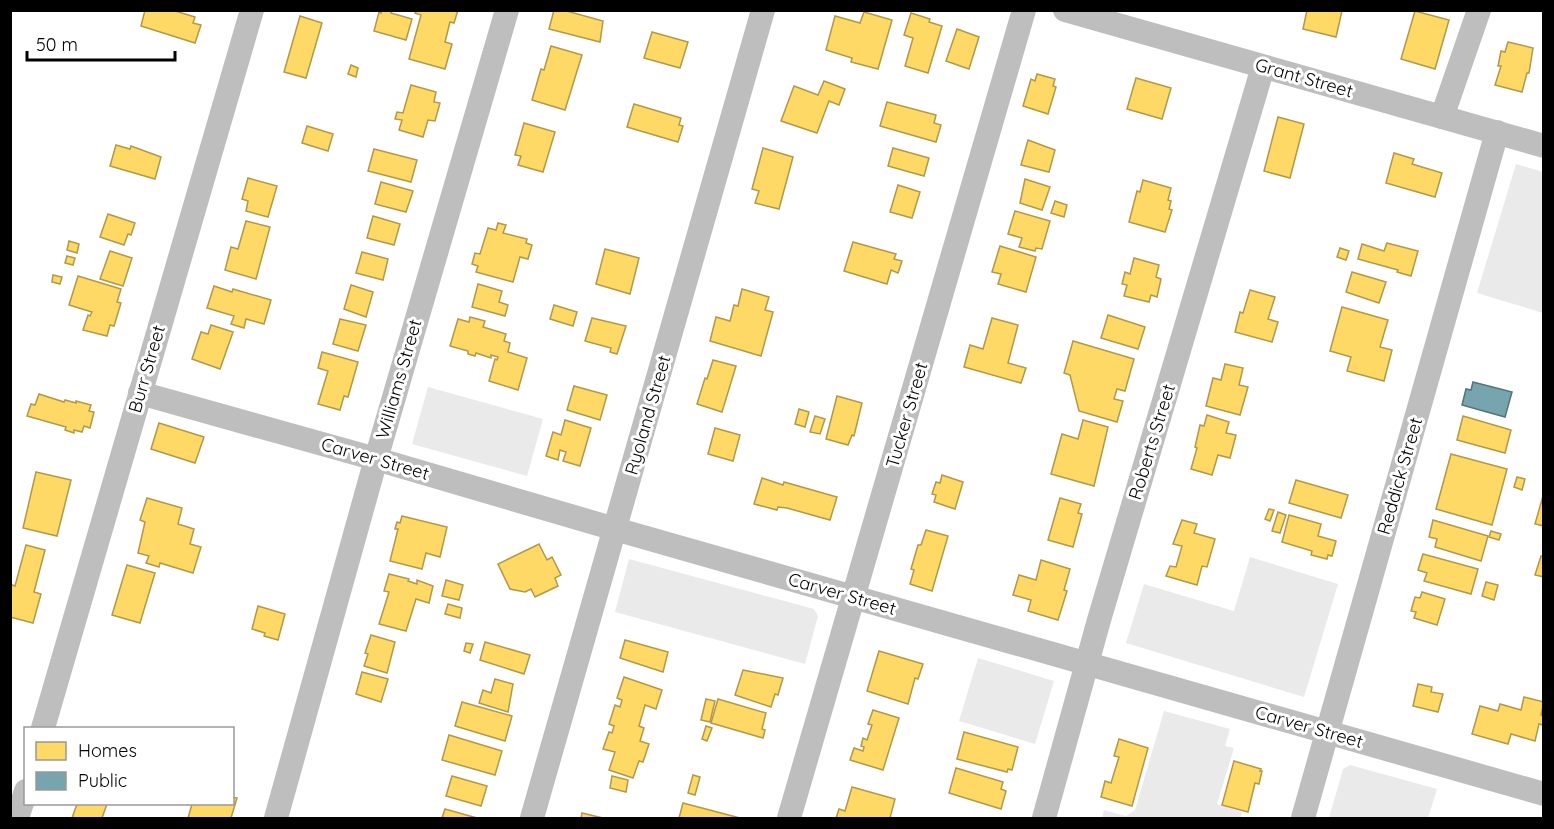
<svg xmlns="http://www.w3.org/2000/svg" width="1554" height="829" font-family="Quicksand,sans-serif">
<rect width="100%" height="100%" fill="#fff"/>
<!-- green -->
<g fill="#eaeaea">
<polygon points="1516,164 1543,172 1543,313 1477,293"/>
<polygon points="428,387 543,419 527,476 412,444"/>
<polygon points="1250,557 1338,584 1304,697 1126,643 1144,584 1234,611"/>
<polygon points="629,559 814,609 818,616 805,664 615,612"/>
<polygon points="978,658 1054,681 1035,744 959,721"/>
<polygon points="1164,711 1230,729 1225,746 1234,748 1217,804 1242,812 1241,818 1102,818 1104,810 1126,816 1135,810"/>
<polygon points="1350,765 1437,789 1428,818 1329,818 1343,769"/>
</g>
<!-- homes -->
<g fill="#ffd966" stroke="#b29847" stroke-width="1.5">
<polygon points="145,10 172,10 195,17 193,23 201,25 195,43 141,26"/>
<polygon points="380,10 392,10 391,13 412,19 406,40 374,31 379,12 381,13"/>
<polygon points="416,10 458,10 454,23 450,22 445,42 452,44 445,69 409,59 421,15 415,13"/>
<polygon points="554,10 563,10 603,21 600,42 549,29"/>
<polygon points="1307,10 1342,11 1336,37 1303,29"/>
<polygon points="1415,11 1449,20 1435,69 1401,59"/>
<polygon points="864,12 892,20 878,69 851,62 852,58 826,50 835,16 860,23"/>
<polygon points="911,13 930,19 929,22 942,26 928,73 905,66 913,38 904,35"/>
<polygon points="300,16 322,23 306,78 284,72"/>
<polygon points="957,29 979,37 969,69 946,61"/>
<polygon points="652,32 688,42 680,68 644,58"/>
<polygon points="1508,42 1533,48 1529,73 1527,73 1522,92 1495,85 1501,66 1498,66 1501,51 1505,52"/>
<polygon points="551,46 582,55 565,110 532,100 541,69 544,70"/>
<polygon points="351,65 358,68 356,77 348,74"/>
<polygon points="1037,74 1055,79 1053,86 1056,87 1048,114 1023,106 1031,79 1035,81"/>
<polygon points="1136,78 1171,88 1162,119 1127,109"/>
<polygon points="824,81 845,89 839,105 829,101 817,133 781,121 794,86 818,95"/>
<polygon points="411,85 436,92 434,102 440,103 435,121 428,120 423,137 399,130 402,120 395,119 397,112 403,113"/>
<polygon points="887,102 936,115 934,123 941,125 936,142 880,126"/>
<polygon points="634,104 681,118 679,125 683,126 678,142 627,127"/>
<polygon points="1278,117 1304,124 1290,178 1264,171"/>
<polygon points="524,123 555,132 543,172 518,165 521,156 515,155"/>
<polygon points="307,126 333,134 328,151 302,143"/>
<polygon points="1028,140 1055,150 1049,172 1021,165"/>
<polygon points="116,145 130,149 131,146 161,157 155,179 110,166"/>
<polygon points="763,148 793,157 779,209 755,203 759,191 752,189"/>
<polygon points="893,148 929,158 924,176 888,166"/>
<polygon points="374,149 417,160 411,182 368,171"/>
<polygon points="1394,153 1414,159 1412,164 1442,173 1435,197 1386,183"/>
<polygon points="248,178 277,186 268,217 246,211 248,201 242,199"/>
<polygon points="1025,179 1050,187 1042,210 1020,203"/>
<polygon points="1143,180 1171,188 1168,200 1171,201 1169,209 1172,210 1165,232 1129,222 1137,191 1140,192"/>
<polygon points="381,182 413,191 406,212 375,204"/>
<polygon points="898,185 920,192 912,218 890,212"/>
<polygon points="1055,201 1067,205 1064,217 1051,213"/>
<polygon points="1015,211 1050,221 1042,249 1036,248 1035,251 1019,247 1022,238 1008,234"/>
<polygon points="108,214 135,223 131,235 128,234 124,245 100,237"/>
<polygon points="373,216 400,224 394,245 367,238"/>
<polygon points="246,221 270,227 256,279 225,270 231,247 238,249"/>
<polygon points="498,223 506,225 503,233 527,239 526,243 532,245 528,259 520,257 513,282 476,272 478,266 472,264 475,253 480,254 488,228 496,230"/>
<polygon points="69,241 79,244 77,253 67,250"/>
<polygon points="853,242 896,254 894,259 902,261 898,273 891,270 887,284 844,271"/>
<polygon points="1387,243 1418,251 1411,276 1397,272 1398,270 1358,259 1362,244 1384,251"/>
<polygon points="1000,246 1036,257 1026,292 998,284 1001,274 992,272"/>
<polygon points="1340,248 1349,251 1346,260 1337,257"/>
<polygon points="605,249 639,258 630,294 596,284"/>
<polygon points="110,251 132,258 123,286 100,279"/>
<polygon points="362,252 388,259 383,280 356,273"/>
<polygon points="67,256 75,258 73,265 65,263"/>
<polygon points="1134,258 1159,265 1156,277 1161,279 1157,297 1151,295 1149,302 1124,296 1127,285 1122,284 1125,272 1130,274"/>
<polygon points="1352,272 1386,282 1379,303 1346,292"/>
<polygon points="53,275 62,277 60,284 52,282"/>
<polygon points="78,276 121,289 117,302 121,303 114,326 110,325 107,336 83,330 88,315 90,316 92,312 69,305"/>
<polygon points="478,284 502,291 499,302 508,305 505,316 472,307"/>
<polygon points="351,285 373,292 366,317 344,309"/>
<polygon points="214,286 232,292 233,289 271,300 264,324 246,319 244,328 231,324 234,316 207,308"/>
<polygon points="742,289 769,297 765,310 773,312 761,356 710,341 716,317 730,321 734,305 738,306"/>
<polygon points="1250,290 1275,297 1268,319 1278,322 1272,342 1235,332 1240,312 1243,313"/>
<polygon points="554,305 577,312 573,326 550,319"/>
<polygon points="1342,307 1388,320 1380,347 1392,350 1384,381 1347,371 1351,357 1330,351"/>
<polygon points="1108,315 1145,327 1138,349 1101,338"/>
<polygon points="470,317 485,321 483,327 506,334 504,341 510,343 508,352 527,358 518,390 489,381 495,359 497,360 498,357 491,355 491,358 476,353 475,356 468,354 468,351 450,346 458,319 469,322"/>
<polygon points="592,318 626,326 617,354 610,352 611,348 585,341"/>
<polygon points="992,318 1018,325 1008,363 1026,368 1021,383 964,367 970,345 983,349"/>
<polygon points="340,319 366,325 358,351 333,344"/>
<polygon points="211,325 233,332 220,369 192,359 201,332 208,334"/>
<polygon points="1073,341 1134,359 1125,391 1117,389 1114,399 1123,401 1117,422 1079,411 1070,375 1064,373"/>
<polygon points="322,352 358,362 348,397 344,396 340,410 318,404 328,371 318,368"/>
<polygon points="713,360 736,366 722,412 697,404 705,378 707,379"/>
<polygon points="1225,364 1243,368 1239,385 1248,387 1240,415 1206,406 1213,378 1221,380"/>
<polygon points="574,386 607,395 600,420 567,410"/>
<polygon points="39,394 64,402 65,400 76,403 76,401 91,405 89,411 94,412 90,428 84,426 82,432 74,430 74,433 65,430 66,427 27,416 31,404 35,405"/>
<polygon points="837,396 862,403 854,436 852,435 848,445 826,439"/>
<polygon points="799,409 809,412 805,427 795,424"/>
<polygon points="1207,415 1229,422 1226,433 1236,435 1230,458 1218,455 1212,475 1191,469 1197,448 1195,447 1200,425 1204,426"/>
<polygon points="815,416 825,419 820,434 810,432"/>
<polygon points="1463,416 1511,430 1505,453 1457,440"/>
<polygon points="565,420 591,428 580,466 563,461 566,452 560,450 558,460 546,456 553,432 561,435"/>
<polygon points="1083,420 1108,427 1094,486 1051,474 1062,434 1078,439"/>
<polygon points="159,423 204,437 195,463 151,449"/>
<polygon points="715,428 740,435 733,461 708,454"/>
<polygon points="1451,454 1507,469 1492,525 1436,509"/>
<polygon points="36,472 71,480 57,536 23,528"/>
<polygon points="942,475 963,482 955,509 934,502 936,495 932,494 936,482 940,483"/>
<polygon points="1517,477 1525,479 1522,490 1514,487"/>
<polygon points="762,478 783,485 784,482 837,497 830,520 787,508 778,507 777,510 754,504"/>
<polygon points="1296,480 1348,495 1341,518 1289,503"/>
<polygon points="1543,496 1544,496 1544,526 1535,524"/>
<polygon points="147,498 182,508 178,524 194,529 190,544 201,547 193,573 160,563 159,567 146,563 149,556 138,553 145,522 140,520"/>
<polygon points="1060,498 1081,504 1078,513 1082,514 1073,547 1048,540"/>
<polygon points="1269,509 1274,510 1270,521 1265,519"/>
<polygon points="1278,512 1286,515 1280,533 1272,531"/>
<polygon points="1289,515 1321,524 1318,536 1336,541 1332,556 1328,555 1327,559 1311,555 1312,551 1282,542"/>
<polygon points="402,516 447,527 440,557 426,553 422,569 390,561 398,529 395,529 397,522 400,523"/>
<polygon points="1182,520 1197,524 1194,533 1215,539 1207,567 1202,566 1197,585 1166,576 1170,566 1176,567 1182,546 1173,544"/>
<polygon points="1433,520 1488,536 1481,561 1435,547 1437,539 1429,537"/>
<polygon points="926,530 948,536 932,591 910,584 914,570 911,569 918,545 921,545"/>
<polygon points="1491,531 1501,534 1499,540 1489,537"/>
<polygon points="539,544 547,560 552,557 561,575 555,578 558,586 535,597 531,589 525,592 510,589 498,564"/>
<polygon points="26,545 45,550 34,592 41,594 33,623 10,617 10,584 15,586"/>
<polygon points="1423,554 1478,569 1471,594 1424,581 1427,573 1418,570"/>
<polygon points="1541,556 1544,557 1544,577 1535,575"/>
<polygon points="1041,560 1070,569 1064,590 1067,591 1058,620 1028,611 1031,600 1013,595 1019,575 1036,580"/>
<polygon points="127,565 155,573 140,623 112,615"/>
<polygon points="389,574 409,579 408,581 417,584 417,580 433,586 429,603 416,599 406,631 379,624 389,592 384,591"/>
<polygon points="446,580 463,585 459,600 442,596"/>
<polygon points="1486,582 1498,585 1494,600 1482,596"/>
<polygon points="1422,592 1445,599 1437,625 1414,618 1416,612 1411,611 1415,597 1420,598"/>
<polygon points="448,604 462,608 460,618 445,614"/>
<polygon points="258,606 285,614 278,640 264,636 265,633 252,629"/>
<polygon points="371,635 395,642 387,673 364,666 368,654 365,653"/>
<polygon points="625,640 668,652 663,672 620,658"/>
<polygon points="485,642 530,655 524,674 480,660"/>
<polygon points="466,643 473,644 470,653 464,651"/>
<polygon points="879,651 923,664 918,679 915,678 908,704 867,691"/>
<polygon points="743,670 783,678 778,695 775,694 771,707 735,695"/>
<polygon points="362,672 388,679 381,702 356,694"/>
<polygon points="624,677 662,690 656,709 645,705 639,726 644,728 640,741 649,744 643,762 639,761 633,778 609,770 615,752 603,749 609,732 612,733 614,726 609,724 615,705 620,707 622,700 617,698"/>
<polygon points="495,679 513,684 508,712 479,703 483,690 491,693"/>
<polygon points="1418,684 1432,687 1431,692 1443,694 1438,712 1413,706"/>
<polygon points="1524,697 1544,702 1541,715 1544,716 1544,722 1543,725 1539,724 1535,741 1511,734 1508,744 1472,734 1480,706 1498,711 1500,704 1521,710"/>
<polygon points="706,699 715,701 710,722 701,720"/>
<polygon points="718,699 766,713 762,729 765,730 763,738 711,723"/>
<polygon points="462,702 512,716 505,741 455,726"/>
<polygon points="873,710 899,718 883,770 850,760 854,748 863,751 864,747 861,746 863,738 867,740 872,725 868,724"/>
<polygon points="706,726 712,728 707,741 702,739"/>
<polygon points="964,732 1018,747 1012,770 1008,769 1007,772 957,759"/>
<polygon points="449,735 502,751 495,775 442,760"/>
<polygon points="1119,739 1148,748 1132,806 1101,797 1105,781 1111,783 1119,757 1114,756"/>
<polygon points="1234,761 1261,769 1260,771 1262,771 1259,784 1255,783 1248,812 1222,805"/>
<polygon points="956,768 1003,782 1001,789 1006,791 1001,809 949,793"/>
<polygon points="693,775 700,777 695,795 688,793"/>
<polygon points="452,776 487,786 481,806 446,796"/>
<polygon points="612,776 628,780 626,792 610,788"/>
<polygon points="852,787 895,799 890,818 836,818 839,809 845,811"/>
<polygon points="232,797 237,798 231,818 188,818 192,804 232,804"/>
<polygon points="683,803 740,818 679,818"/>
<polygon points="77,804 107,804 102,818 72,818"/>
<polygon points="445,809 477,818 442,818"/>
<polygon points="582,813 603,818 581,818"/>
</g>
<!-- public -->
<polygon fill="#76a5af" stroke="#53747a" stroke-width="1.5" points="1473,382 1512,392 1505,417 1462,405 1466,389 1471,390"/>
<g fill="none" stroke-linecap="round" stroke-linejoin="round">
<!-- minor -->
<g stroke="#bebebe" stroke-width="24">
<polyline points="1065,10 1544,146"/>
<polyline points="1442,117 1479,10"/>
<polyline points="140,393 376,459 615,529 1544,794"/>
<polyline points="43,728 252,10"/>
<polyline points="17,818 26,791"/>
<polyline points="276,818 376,459 507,10"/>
<polyline points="532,818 763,10"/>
<polyline points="789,818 1024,10"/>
<polyline points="1044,818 1099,620 1263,67"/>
<polyline points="1303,818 1497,132"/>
</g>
</g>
<g text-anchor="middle" stroke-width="6" stroke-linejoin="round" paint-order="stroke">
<!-- street labels -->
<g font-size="18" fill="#000" stroke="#fff">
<text transform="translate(1304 78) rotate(16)" y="6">Grant Street</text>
<text transform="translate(147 369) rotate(-74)" y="6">Burr Street</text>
<text transform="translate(399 379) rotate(-74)" y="6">Williams Street</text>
<text transform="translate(648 415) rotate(-74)" y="6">Ryoland Street</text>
<text transform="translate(907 415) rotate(-74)" y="6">Tucker Street</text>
<text transform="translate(1152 442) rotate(-73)" y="6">Roberts Street</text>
<text transform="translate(375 459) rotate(16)" y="6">Carver Street</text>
<text transform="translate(1400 476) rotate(-74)" y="6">Reddick Street</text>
<text transform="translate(842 594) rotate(16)" y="6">Carver Street</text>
<text transform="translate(1309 727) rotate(16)" y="6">Carver Street</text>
</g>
</g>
<!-- border -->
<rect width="1554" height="829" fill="none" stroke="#000000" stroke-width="24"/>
<!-- legend -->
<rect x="24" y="727" width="210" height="78" fill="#ffffff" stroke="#999999" stroke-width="1.5"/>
<rect x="36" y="742" width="30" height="18" fill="#ffd966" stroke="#999999" stroke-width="1.5"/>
<text x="78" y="757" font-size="18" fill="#000000">Homes</text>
<rect x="36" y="772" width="30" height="18" fill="#76a5af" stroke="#999999" stroke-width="1.5"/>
<text x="78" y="787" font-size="18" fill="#000000">Public</text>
<!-- scale -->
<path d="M27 51v9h148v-9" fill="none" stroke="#000000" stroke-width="3"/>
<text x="36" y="51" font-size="18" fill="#000000" stroke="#ffffff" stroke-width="4.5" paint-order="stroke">50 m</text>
</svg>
